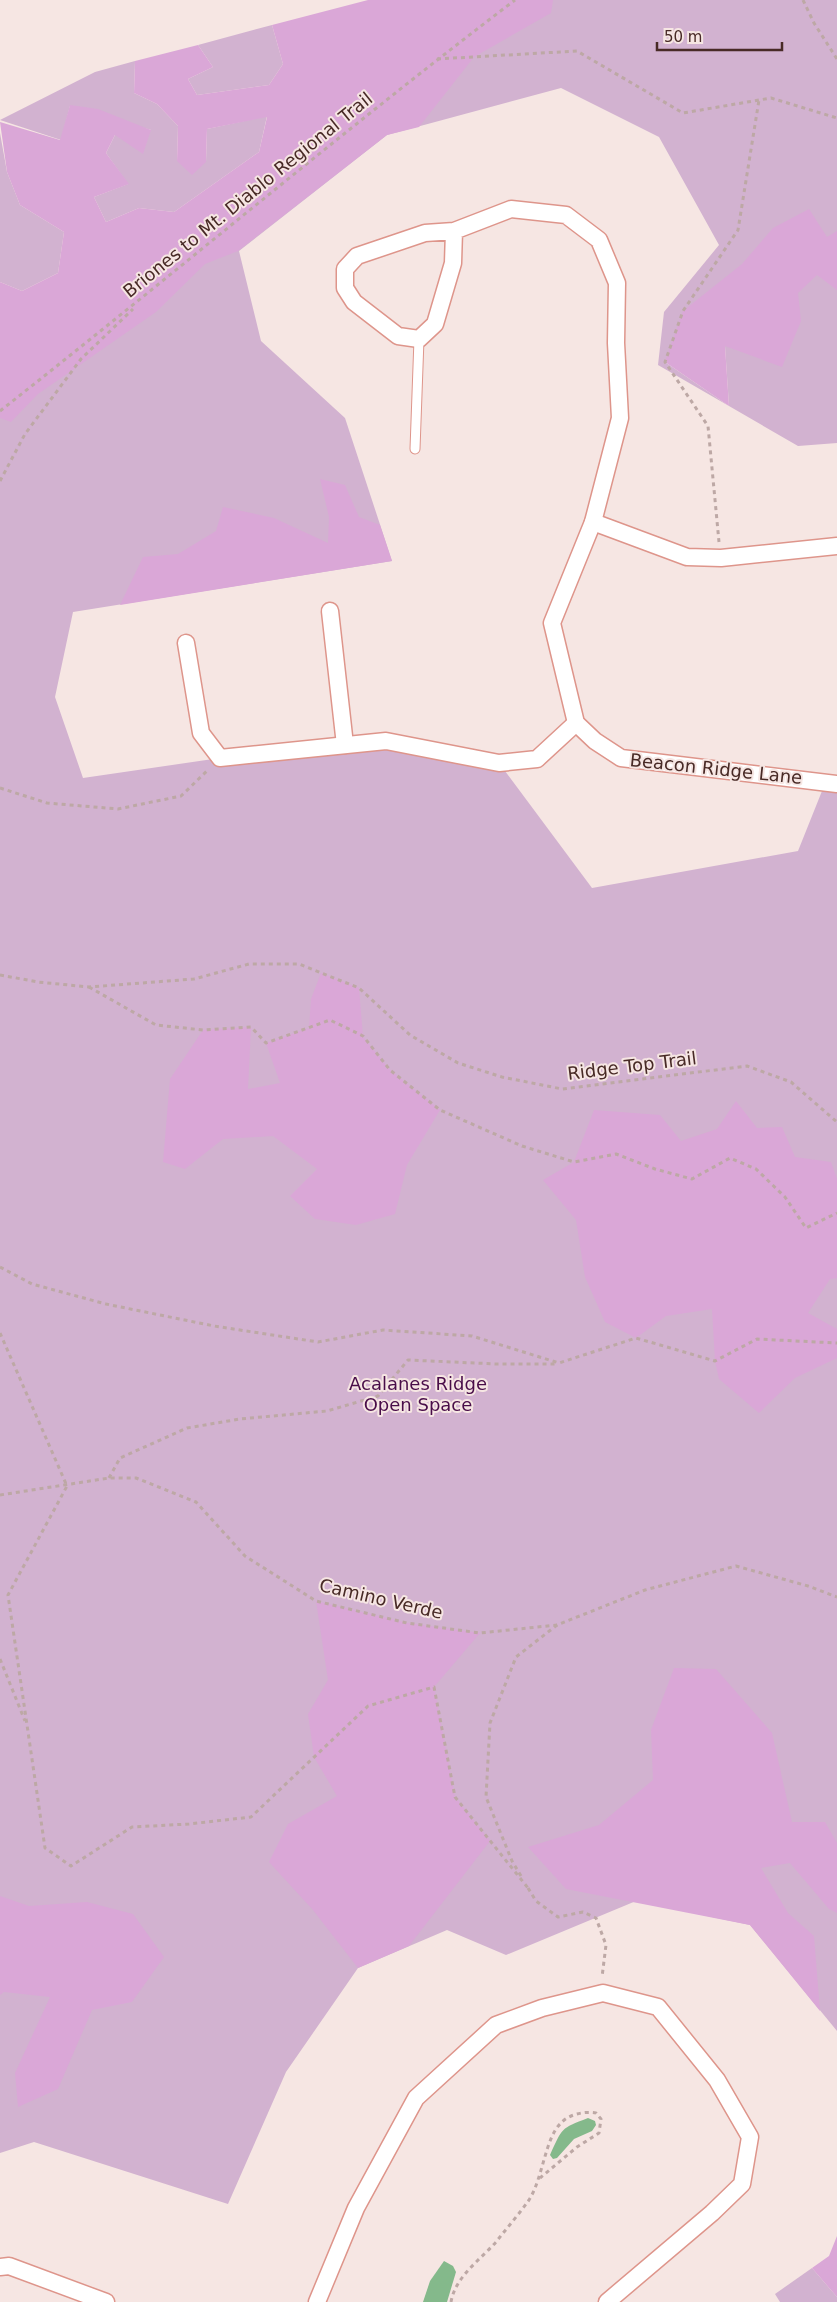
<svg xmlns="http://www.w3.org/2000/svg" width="837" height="2302" font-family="'DejaVu Sans',sans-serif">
<rect width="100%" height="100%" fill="#f6e6e3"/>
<!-- green -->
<g fill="#d2b2d0" fill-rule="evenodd">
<path d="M 512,0 L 837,0 L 837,443 L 798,446 L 658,365 L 664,312 L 719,245 L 659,137 L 561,88 L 387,135 L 239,251 L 261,341 L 345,418 L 392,561 L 73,612 L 55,697 L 83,778 L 220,758 L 386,741 L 499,763 L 592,888 L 798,851 L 826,781 L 837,784 L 837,2031 L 750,1925 L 636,1901 L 506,1955 L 447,1930 L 358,1968 L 286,2072 L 228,2204 L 34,2142 L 0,2153 L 0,401 ZM 725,346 L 729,406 L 665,362 Z"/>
<polygon points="272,25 283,64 269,85 197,95 188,79 213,67 198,45"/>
<polygon points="135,61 134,93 157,104 178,126 177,161 206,162 207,129 267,116 259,152 174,212 139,208 106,222 94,197 128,184 106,153 115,135 151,130 70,106 61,140 0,120 95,72"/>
<polygon points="0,133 7,172 20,205 64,232 58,273 22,291 0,282"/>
<polygon points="812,2268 837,2297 837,2302 780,2302 775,2294"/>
</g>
<!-- forest -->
<g fill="#daa7d7">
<polygon points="368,0 553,0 551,13 474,57 419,127 387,135 238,251 205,264 156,312 38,394 11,422 0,418 0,282 22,291 58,273 64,232 20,205 7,172 0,122 60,140 70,105 98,109 151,130 143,154 115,135 106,153 129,184 94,197 106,222 139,208 174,212 259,152 267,117 207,129 206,162 192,175 177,161 178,126 157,104 134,93 135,61 198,45 213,67 188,79 197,95 269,85 283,64 272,25"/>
<polygon points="809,209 827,237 837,231 837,290 817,275 798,293 801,321 782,367 725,346 729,406 665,362 683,311 742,264 773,228"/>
<polygon points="320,479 345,485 359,517 380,525 392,561 120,605 143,557 178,554 216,531 223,507 274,518 328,543 329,517"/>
<polygon points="321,973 359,988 363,1037 390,1070 440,1110 407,1165 395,1214 356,1225 315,1219 290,1196 317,1169 273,1136 223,1139 185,1169 163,1162 170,1079 203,1030 251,1027 248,1089 280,1083 266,1043 309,1028 311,999"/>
<polygon points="736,1101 757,1128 782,1127 795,1157 831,1162 837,1179 837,1278 830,1279 808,1313 837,1329 837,1358 795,1378 759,1413 719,1379 715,1361 712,1309 666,1316 636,1338 605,1322 585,1277 576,1220 543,1180 574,1162 594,1110 660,1115 681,1141 717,1129"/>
<polygon points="316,1601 407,1623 480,1633 434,1687 455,1797 490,1841 409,1946 358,1968 313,1910 269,1862 288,1824 337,1796 314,1757 308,1714 328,1680"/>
<polygon points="674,1668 716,1669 772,1733 792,1822 825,1822 837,1843 837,1913 829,1909 790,1863 761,1868 788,1913 814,1936 820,2011 750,1925 566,1889 528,1847 599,1825 653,1780 651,1730"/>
<polygon points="0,1896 29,1906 87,1902 133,1914 164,1957 132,2002 92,2010 58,2089 18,2107 15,2073 50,1997 4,1992 0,1995"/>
<polygon points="837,2236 837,2297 812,2268 829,2256"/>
</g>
<!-- water -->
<g fill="#84b98b">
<path d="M 588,2118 L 595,2121 L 596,2125 L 592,2131 L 574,2139 L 557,2158 L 553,2159 L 550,2155 C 563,2127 560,2129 588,2118 Z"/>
<polygon points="444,2261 453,2266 456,2272 447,2302 423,2302 430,2281"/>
</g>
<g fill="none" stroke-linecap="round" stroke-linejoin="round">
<defs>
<polyline id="lane" points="415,449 419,339"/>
<g id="street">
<polyline points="454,231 453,263 435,324 419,339 398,336 354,302 345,288 345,269 357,256 425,233 454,231 511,209 566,215 599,240 617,283 616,343 620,418 593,522 552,623 576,723 595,741 621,758 837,784"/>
<polyline points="593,522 687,557 721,558 837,546"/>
<polyline points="330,611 345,745"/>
<polyline points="186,643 201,733 220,758 386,741 499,763 537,759 576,723"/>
<polyline points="0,2267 9,2266 106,2302"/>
<polyline points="317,2302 356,2208 416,2098 496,2025 542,2008 603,1993 658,2007 717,2080 750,2137 742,2184 712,2213 607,2302"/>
</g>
</defs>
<!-- lane casing -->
<use href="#lane" stroke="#de958b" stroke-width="11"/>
<!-- street casing -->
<use href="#street" stroke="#de958b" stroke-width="19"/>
<!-- path -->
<g stroke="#bda8a5" stroke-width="3" stroke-dasharray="4 4" stroke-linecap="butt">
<polyline points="803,0 814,23 837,59"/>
<polyline points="437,59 577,51 683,113 771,98 837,118"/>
<path d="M 0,411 C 173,275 340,133 515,0"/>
<polyline points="0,481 25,434 81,359 133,309"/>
<polyline points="719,542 708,426 665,362 683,311 738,230 759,100"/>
<polyline points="0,788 47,803 118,809 181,796 209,769"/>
<polyline points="0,975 38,982 89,987 194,979 249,964 299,964 359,988 410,1035 458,1063 502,1077 562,1089 747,1066 791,1082 837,1122"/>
<polyline points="89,987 156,1025 203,1030 251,1027 266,1043 330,1020 363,1036 390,1070 440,1110 522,1146 574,1162 616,1154 655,1169 692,1179 730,1158 756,1169 785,1197 806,1228 837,1213"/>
<polyline points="0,1267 32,1284 106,1304 214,1326 318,1342 383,1330 472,1336 559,1363 636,1338 715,1361 757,1339 837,1343"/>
<polyline points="0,1333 67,1486 8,1595 45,1848 71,1866 132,1827 189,1824 251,1817 368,1706 434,1687 455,1797 528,1888"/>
<polyline points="109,1478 120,1458 187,1428 240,1419 327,1411 378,1396 408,1360 497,1364 556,1364"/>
<polyline points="0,1495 109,1478 136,1478 196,1502 245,1556 316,1601 407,1623 480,1633 557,1625 645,1590 736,1566 808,1586 837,1597"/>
<polyline points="0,1659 25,1721"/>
<polyline points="521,1876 512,1861 486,1797 490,1723 516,1657 557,1625"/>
<polyline points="528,1888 536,1901 558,1917 583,1912 596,1918 606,1945 602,1977"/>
<path d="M 451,2302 C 455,2277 480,2260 496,2242 C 507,2228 519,2214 529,2200 C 543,2178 545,2138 561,2123 C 569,2114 585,2111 596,2113 L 601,2119 L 599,2133 L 577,2147 L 540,2178"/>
</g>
<!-- lane -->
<use href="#lane" stroke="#fff" stroke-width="9"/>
<!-- street -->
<use href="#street" stroke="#fff" stroke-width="16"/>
</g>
<g text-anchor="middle" stroke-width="4" stroke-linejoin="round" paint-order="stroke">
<!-- street labels -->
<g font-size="18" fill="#482a26" stroke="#f6e6e3">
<text transform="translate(248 195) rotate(-39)" y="6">Briones to Mt. Diablo Regional Trail</text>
<text transform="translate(716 769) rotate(6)" y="6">Beacon Ridge Lane</text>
<text transform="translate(632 1066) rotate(-7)" y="6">Ridge Top Trail</text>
<text transform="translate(381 1599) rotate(13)" y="6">Camino Verde</text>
</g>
<!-- park labels -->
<g font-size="18" fill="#490d49" stroke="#f6e6e3">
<text x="418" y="1390">Acalanes Ridge<tspan x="418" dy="21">Open Space</tspan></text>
</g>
</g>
<!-- scale -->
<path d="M657 42v8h125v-8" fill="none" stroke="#482a26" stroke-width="2.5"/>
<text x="664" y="42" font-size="15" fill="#482a26" stroke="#f6e6e3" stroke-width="4" paint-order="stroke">50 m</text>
</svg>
